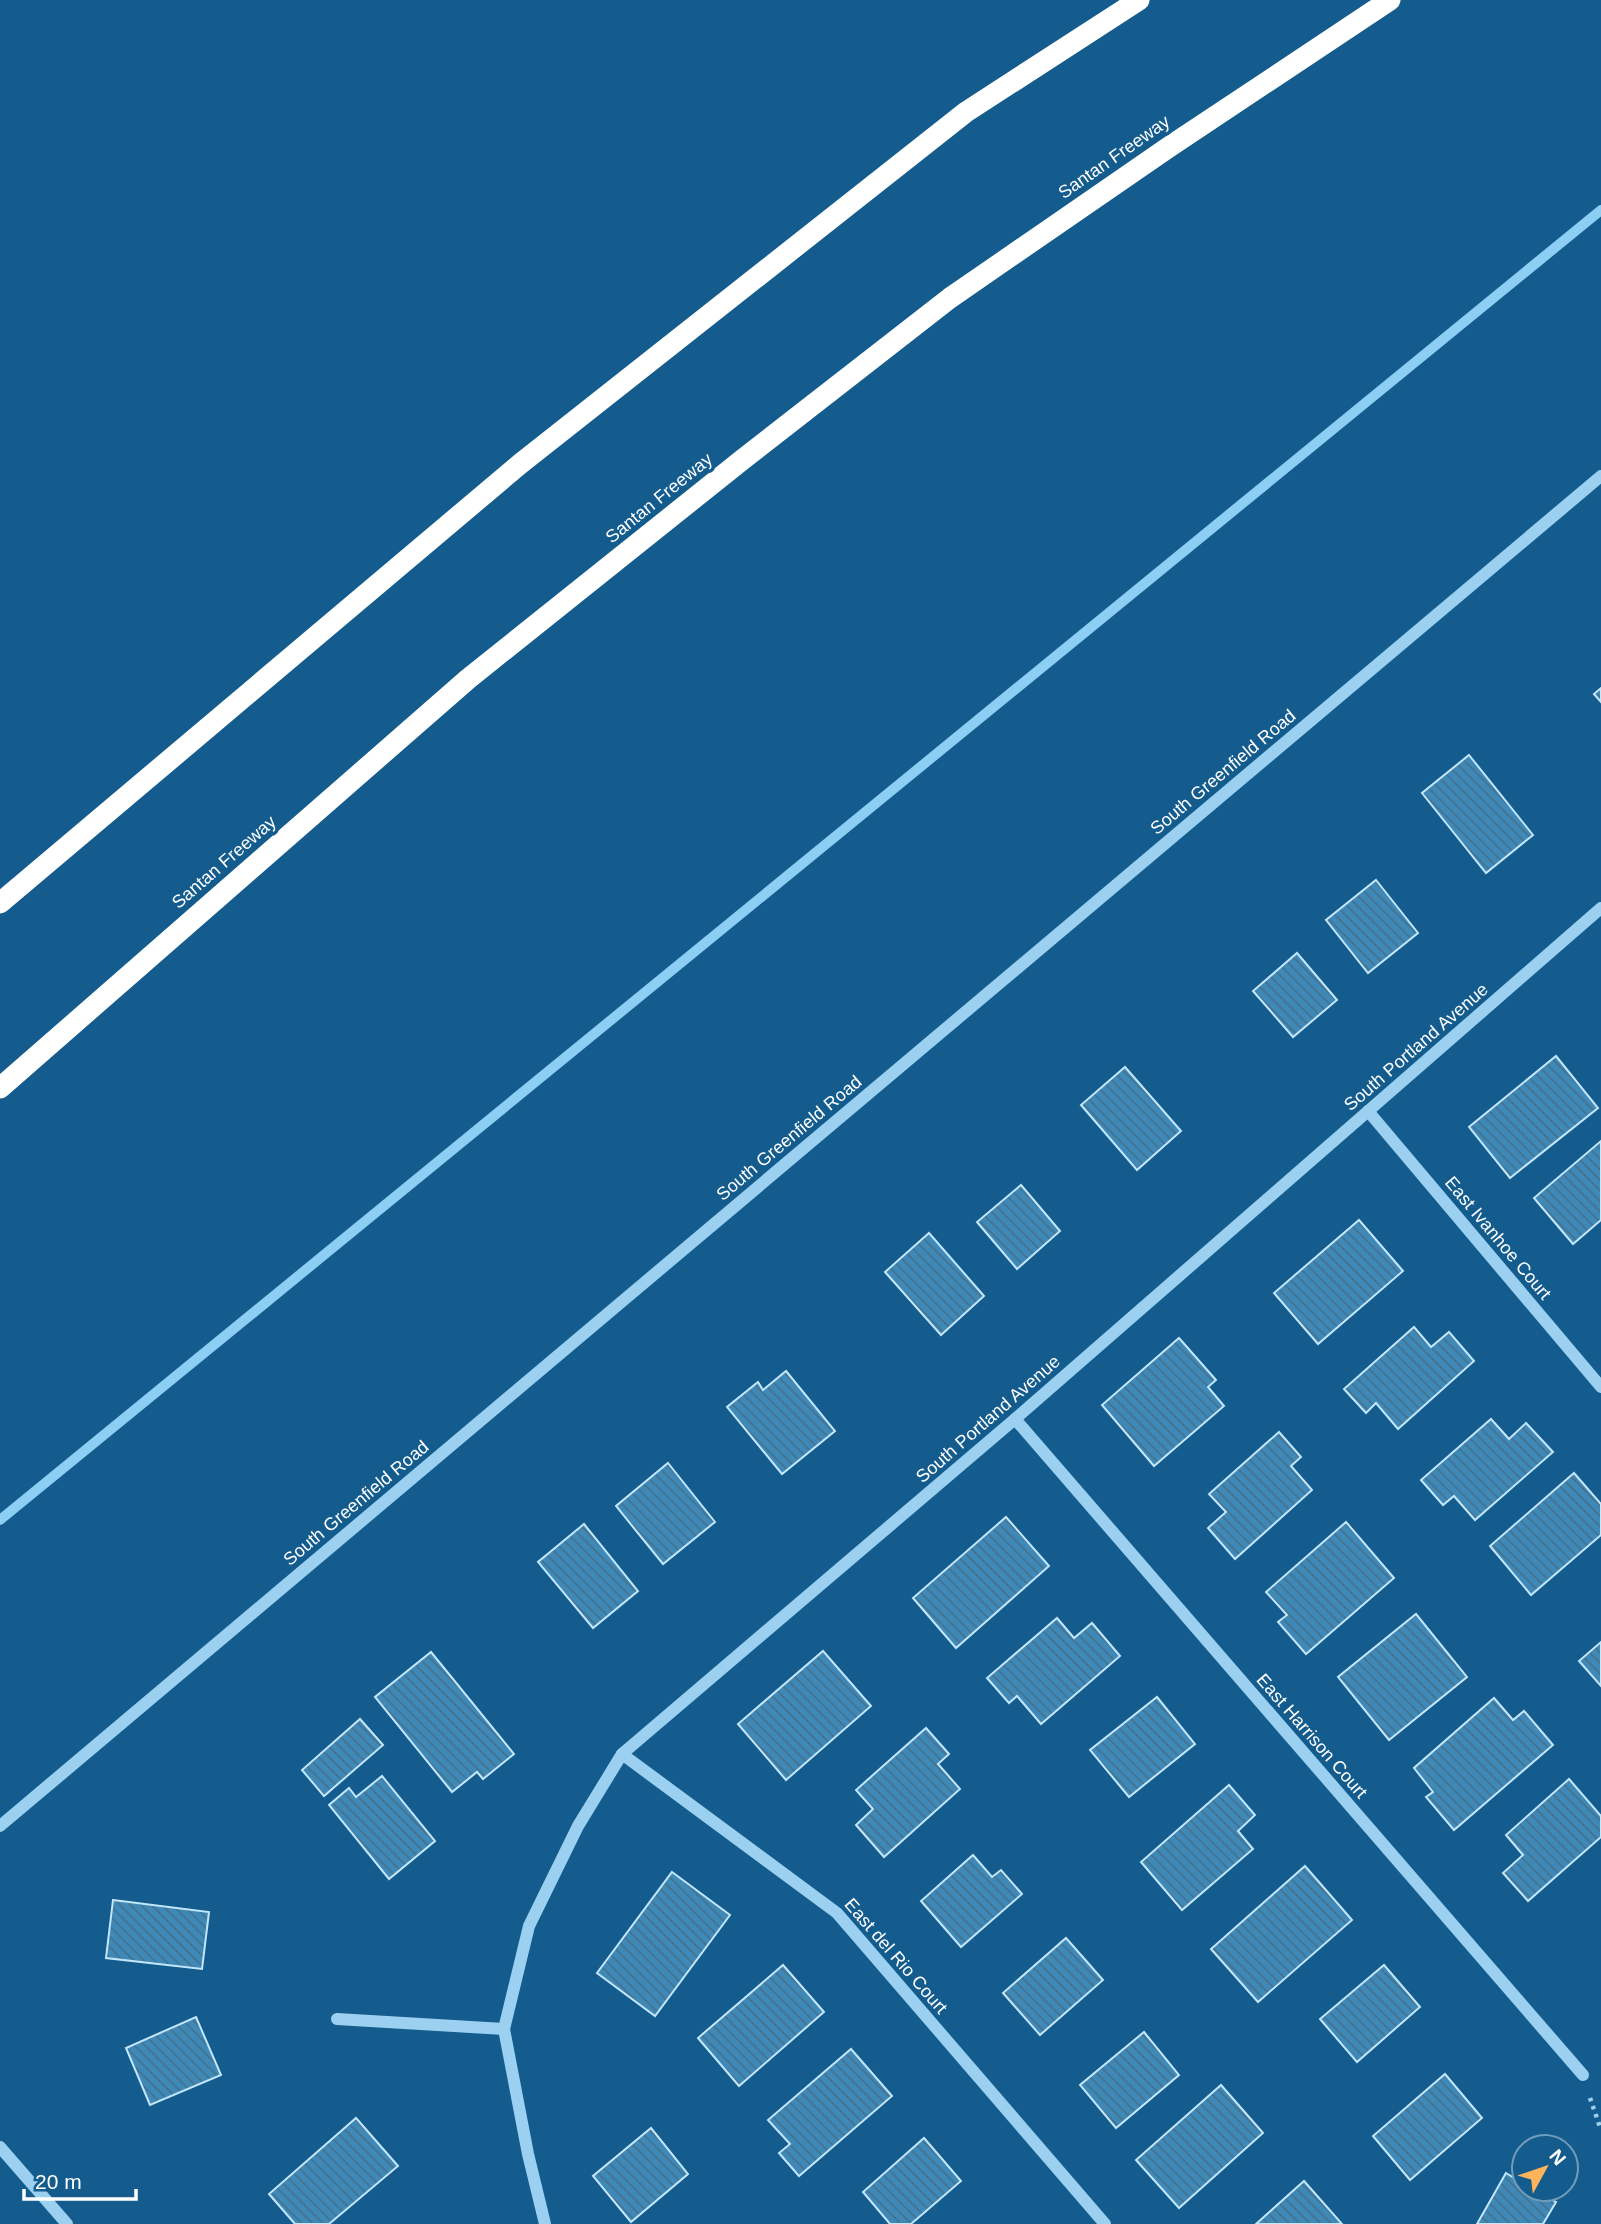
<svg xmlns="http://www.w3.org/2000/svg" width="1601" height="2224" font-family="Arial,sans-serif">
<defs>
<pattern id="building-back-hatch" width="6" height="6" patternUnits="userSpaceOnUse" patternTransform="scale(1.75)"><rect width="6" height="6" fill="#3f89b8"/><path d="M-1 5l2 2M0 0l6 6M5-1l2 2" fill="none" stroke="#44718d"/></pattern>
</defs>
<rect width="100%" height="100%" fill="#135c8d"/>
<g fill="none" stroke-linecap="round" stroke-linejoin="round">
<!-- stream -->
<polyline stroke="#8dcef4" stroke-width="10" points="0,1520 1601,210"/>
</g>
<!-- building -->
<g fill="url(#building-back-hatch)" stroke="#c2e6fc" stroke-width="2">
<polygon points="1601,688 1601,702 1594,694"/>
<polygon points="1469,755 1533,835 1486,873 1422,793"/>
<polygon points="1376,880 1418,933 1368,973 1326,920"/>
<polygon points="1297,953 1337,1000 1293,1037 1253,991"/>
<polygon points="1556,1056 1598,1108 1510,1178 1469,1127"/>
<polygon points="1125,1067 1181,1131 1137,1170 1081,1105"/>
<polygon points="1601,1141 1601,1220 1573,1244 1534,1198"/>
<polygon points="1021,1185 1060,1231 1017,1269 977,1222"/>
<polygon points="1359,1220 1403,1271 1318,1344 1274,1293"/>
<polygon points="929,1233 984,1296 941,1335 885,1272"/>
<polygon points="1414,1327 1431,1347 1449,1332 1474,1361 1398,1429 1376,1403 1366,1413 1344,1389"/>
<polygon points="1179,1338 1216,1380 1208,1387 1224,1406 1154,1466 1102,1405"/>
<polygon points="786,1371 835,1431 782,1474 727,1407 758,1382 763,1390"/>
<polygon points="1491,1419 1509,1439 1526,1423 1553,1452 1475,1520 1454,1496 1443,1505 1421,1480"/>
<polygon points="1279,1432 1301,1457 1291,1466 1312,1490 1235,1559 1208,1528 1226,1512 1209,1494"/>
<polygon points="668,1463 715,1522 663,1564 616,1506"/>
<polygon points="1574,1473 1601,1504 1601,1535 1531,1595 1490,1546"/>
<polygon points="1006,1517 1049,1566 956,1648 913,1598"/>
<polygon points="1346,1522 1394,1578 1306,1654 1278,1622 1287,1615 1266,1592"/>
<polygon points="584,1524 638,1591 593,1628 538,1562"/>
<polygon points="1416,1614 1467,1677 1389,1740 1338,1677"/>
<polygon points="1057,1618 1074,1638 1092,1623 1120,1656 1041,1724 1017,1696 1009,1703 987,1678"/>
<polygon points="1601,1642 1601,1686 1579,1661"/>
<polygon points="823,1651 871,1706 786,1780 738,1724"/>
<polygon points="431,1652 514,1754 483,1779 477,1772 452,1792 375,1697"/>
<polygon points="1157,1697 1195,1744 1129,1797 1090,1750"/>
<polygon points="1494,1698 1513,1720 1524,1711 1553,1745 1454,1830 1426,1797 1433,1792 1414,1768"/>
<polygon points="360,1719 383,1745 324,1796 302,1770"/>
<polygon points="926,1728 949,1754 938,1764 960,1789 884,1857 856,1825 873,1809 856,1790"/>
<polygon points="382,1776 435,1841 389,1879 329,1805 349,1788 356,1797"/>
<polygon points="1569,1779 1601,1816 1601,1837 1528,1901 1503,1873 1523,1855 1506,1835"/>
<polygon points="1229,1785 1255,1815 1238,1831 1253,1849 1182,1910 1141,1862"/>
<polygon points="973,1855 992,1877 1001,1870 1022,1894 961,1947 921,1901"/>
<polygon points="1305,1866 1352,1920 1258,2002 1211,1949"/>
<polygon points="672,1872 730,1915 655,2016 597,1973"/>
<polygon points="113,1900 209,1912 202,1969 106,1958"/>
<polygon points="1066,1938 1103,1980 1040,2035 1003,1993"/>
<polygon points="783,1965 824,2012 739,2086 698,2038"/>
<polygon points="1384,1965 1420,2007 1357,2062 1320,2019"/>
<polygon points="196,2017 221,2075 150,2105 126,2048"/>
<polygon points="1144,2032 1179,2075 1116,2128 1080,2085"/>
<polygon points="851,2049 892,2096 799,2176 779,2153 790,2144 768,2120"/>
<polygon points="1445,2074 1482,2118 1410,2180 1373,2136"/>
<polygon points="1221,2085 1263,2133 1179,2208 1136,2160"/>
<polygon points="356,2118 398,2166 329,2224 295,2224 269,2194"/>
<polygon points="651,2128 688,2174 631,2222 593,2176"/>
<polygon points="924,2138 961,2181 911,2224 890,2224 863,2192"/>
<polygon points="1506,2173 1524,2184 1524,2189 1533,2189 1556,2202 1543,2224 1477,2224"/>
<polygon points="1304,2181 1342,2224 1256,2224"/>
</g>
<g fill="none" stroke-linecap="round" stroke-linejoin="round">
<!-- path -->
<polyline stroke="#9bd0f1" stroke-width="4.5" stroke-dasharray="3.5 5" stroke-linecap="butt" points="1590,2098 1601,2130"/>
<!-- minor -->
<g stroke="#9bd0f1" stroke-width="12">
<polyline points="1368,1111 1601,1387"/>
<polyline points="1015,1419 1583,2075"/>
<polyline points="622,1754 837,1913 1105,2224"/>
<polyline points="0,1826 1601,476"/>
<polyline points="337,2019 504,2029"/>
<polyline points="0,2147 67,2224"/>
<polyline points="545,2224 528,2154 504,2029 529,1926 578,1826 622,1754 1015,1419 1601,908"/>
</g>
<!-- highway -->
<g stroke="#fff" stroke-width="21">
<polyline points="0,903 520,464 966,112 1139,0"/>
<polyline points="0,1088 468,679 742,460 950,298 1169,147 1390,0"/>
</g>
</g>
<g text-anchor="middle" stroke-width="7" stroke-linejoin="round" paint-order="stroke">
<!-- street labels -->
<g font-size="18" fill="#fff" stroke="#135c8d">
<text transform="translate(1114 157) rotate(-35)" y="6">Santan Freeway</text>
<text transform="translate(659 498) rotate(-39)" y="6">Santan Freeway</text>
<text transform="translate(1223 772) rotate(-40)" y="6">South Greenfield Road</text>
<text transform="translate(224 862) rotate(-41)" y="6">Santan Freeway</text>
<text transform="translate(1416 1047) rotate(-41)" y="6">South Portland Avenue</text>
<text transform="translate(789 1138) rotate(-40)" y="6">South Greenfield Road</text>
<text transform="translate(1498 1238) rotate(50)" y="6">East Ivanhoe Court</text>
<text transform="translate(988 1419) rotate(-41)" y="6">South Portland Avenue</text>
<text transform="translate(356 1503) rotate(-40)" y="6">South Greenfield Road</text>
<text transform="translate(1312 1736) rotate(49)" y="6">East Harrison Court</text>
<text transform="translate(896 1956) rotate(49)" y="6">East del Rio Court</text>
</g>
</g>
<!-- north arrow -->
<g transform="translate(1545 2168) rotate(50)"><circle r="33" fill="#135c8d" stroke="#719dbb" stroke-width="2"/>
<path d="M0-5L12 26L0 18L-12 26Z" fill="#ffb45b"/>
<text y="-10" font-size="19" font-weight="bold" text-anchor="middle" fill="#ffffff">N</text>
</g>
<!-- scale -->
<path d="M24 2189v10h112v-10" fill="none" stroke="#ffffff" stroke-width="3.5"/>
<text x="35" y="2189" font-size="21" fill="#ffffff" stroke="#135c8d" stroke-width="5" paint-order="stroke">20 m</text>
</svg>
